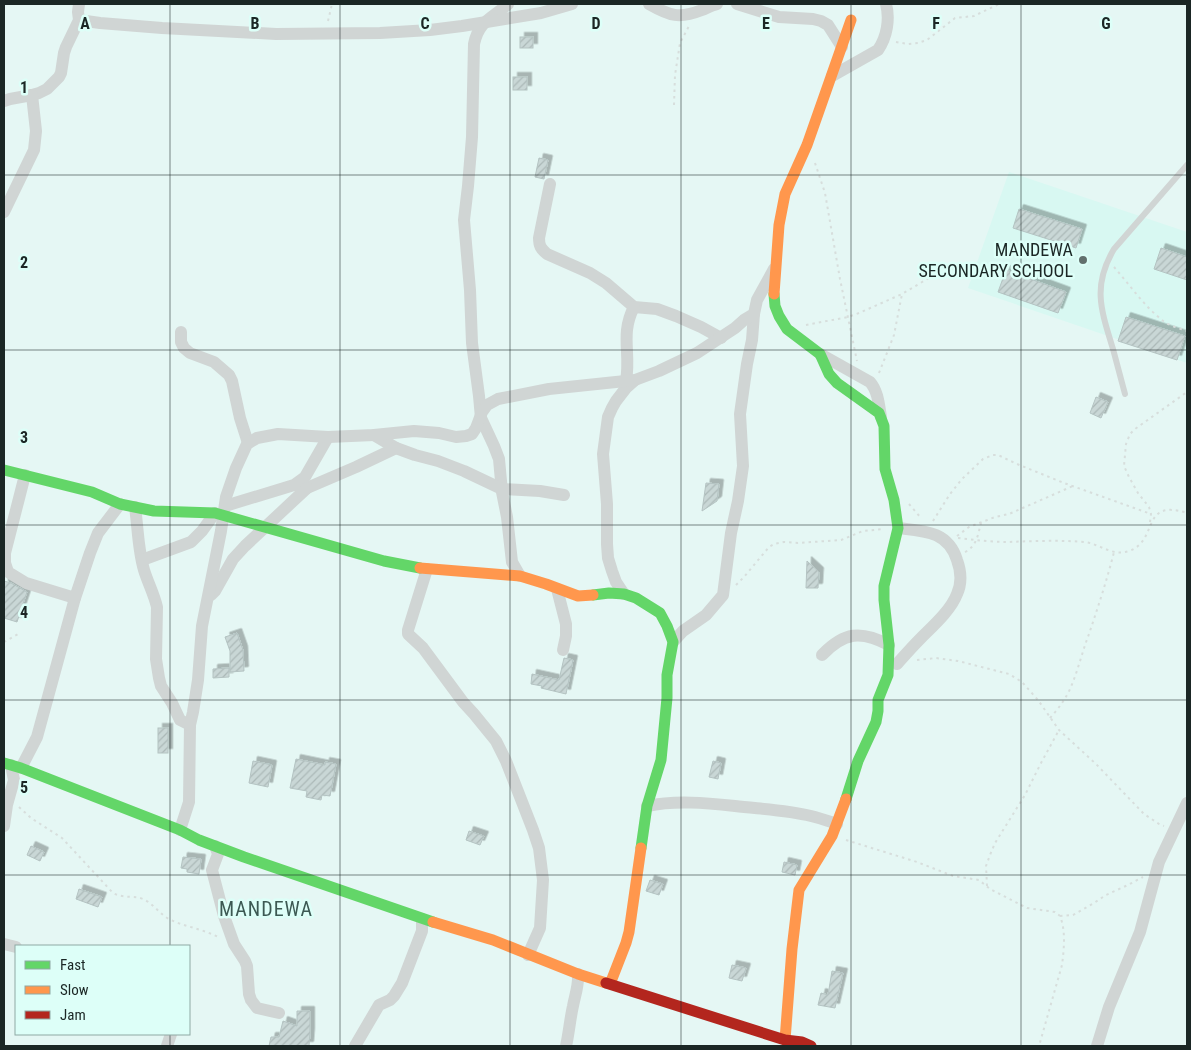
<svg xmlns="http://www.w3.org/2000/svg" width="1191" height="1050" font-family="'Roboto Condensed',sans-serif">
<defs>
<pattern id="building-hatch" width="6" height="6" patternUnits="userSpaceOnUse" patternTransform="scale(1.25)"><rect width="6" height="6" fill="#c9d7d6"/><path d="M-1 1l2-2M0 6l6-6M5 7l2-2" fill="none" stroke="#acb9b8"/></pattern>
<filter id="shadow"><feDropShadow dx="4.5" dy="-4.5" stdDeviation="0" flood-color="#0004"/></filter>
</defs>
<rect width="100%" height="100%" fill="#e5f7f4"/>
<!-- built -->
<polygon fill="#d8f8f2" points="1009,172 1187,232 1187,363 968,288"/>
<!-- building -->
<g fill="url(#building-hatch)" stroke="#b4c3c2" filter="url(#shadow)">
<rect x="520" y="37" width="13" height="11"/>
<rect x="513" y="77" width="14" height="13"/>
<polygon points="539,158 548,160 544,179 535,177"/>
<polygon points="1019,209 1082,229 1076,248 1013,228"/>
<polygon points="1161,248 1187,257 1187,280 1154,269"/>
<polygon points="1006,270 1066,292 1058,313 998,292"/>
<polygon points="1126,317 1185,336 1177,360 1118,341"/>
<polygon points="1096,397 1108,402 1101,418 1090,413"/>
<polygon points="706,483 719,484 717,501 702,511"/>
<polygon points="807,561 819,572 818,588 806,588"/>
<polygon points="4,581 11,583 27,592 17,622 4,618"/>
<polygon points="237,633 243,650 244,671 230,672 230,651 225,637"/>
<polygon points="564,658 573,660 566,694 541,688 542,686 531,684 532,674 559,680"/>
<polygon points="229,668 229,677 213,678 213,669"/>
<rect x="158" y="728" width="10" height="25"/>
<polygon points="296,759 325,765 325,762 336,764 330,796 322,795 321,800 306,797 307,791 290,788"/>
<polygon points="253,761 272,765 268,787 249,783"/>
<polygon points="713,761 721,763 718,779 709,777"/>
<polygon points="469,831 484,836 480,845 466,840"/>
<polygon points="31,846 44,852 40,861 27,855"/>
<polygon points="183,857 201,859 199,874 187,872 187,869 181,868"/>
<polygon points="784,862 797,865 795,875 782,872"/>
<polygon points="650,880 663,884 659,895 646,891"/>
<polygon points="79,889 102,897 98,907 76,899"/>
<polygon points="732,965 746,968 742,981 729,978"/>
<polygon points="832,971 843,973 835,1008 818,1005 821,993 828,995"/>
<polygon points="297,1011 310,1011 310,1033 309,1046 269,1046 271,1037 279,1037 283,1021 297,1026"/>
</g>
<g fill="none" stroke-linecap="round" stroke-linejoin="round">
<!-- path -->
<g stroke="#d7dedc" stroke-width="2" stroke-dasharray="2.5 4" stroke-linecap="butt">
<polyline points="328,21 332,4"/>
<polyline points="896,42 908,44 918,43 927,40 955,18 974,16 999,4"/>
<polyline points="674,105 675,75 680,43 689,26"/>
<polyline points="815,163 825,193 840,279 857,361"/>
<path d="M 1114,267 C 1129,284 1144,306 1162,320 C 1169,326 1179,328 1187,331"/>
<polyline points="806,325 848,317 859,313 902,294 934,275 953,269"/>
<polyline points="879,373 894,335 902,294"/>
<polyline points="909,504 921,518"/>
<polyline points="933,521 950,494 962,479 983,459 993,455 998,455 1017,464 1064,483 1151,514"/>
<polyline points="1150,522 1151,514 1149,507 1138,493 1129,477 1124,466 1126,444 1130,434 1135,429 1187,392"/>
<polyline points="957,536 969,527 995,517 1009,514 1073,486"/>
<path d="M 958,538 C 975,540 992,542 1008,542 C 1033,541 1059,540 1085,542 C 1100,544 1113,557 1129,551 C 1159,541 1140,498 1187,513"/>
<path d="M 965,552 C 977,546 978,534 981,523"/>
<polyline points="736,585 744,577 769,547 774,544 784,542 798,543 841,540 863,531 883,529"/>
<polyline points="4,642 18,634"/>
<polyline points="917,660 936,658 958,661 1009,674 1022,682 1038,700 1059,730 1096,764 1144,814 1159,824 1164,826"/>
<path d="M 1050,718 C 1058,709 1065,700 1070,689 C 1078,671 1082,652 1089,634 C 1098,607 1107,580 1114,552"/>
<path d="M 19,807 L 31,818 L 62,838 L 113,893 C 125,899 134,895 143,899 C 154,904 160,915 171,920 C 186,927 203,929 218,937"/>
<path d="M 846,840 L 917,862 L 953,876 L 979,880 L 990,889 L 1027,908 L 1055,912 L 1060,916 C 1066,931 1064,949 1062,965 L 1039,1046"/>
<polyline points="987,886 986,866 990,855 995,843 1025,795 1041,763 1059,730"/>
<polyline points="1060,916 1073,915 1094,903 1106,895 1128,885 1143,877"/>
</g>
<!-- lane -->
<path stroke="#d0d5d4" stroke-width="6" d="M 1125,394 C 1121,379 1117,364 1113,349 C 1101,310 1092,286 1114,249 L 1187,165"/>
<!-- street -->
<g stroke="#d0d5d4" stroke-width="12">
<path d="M 508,4 C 493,18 479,20 474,44 L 472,137 L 468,186 L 464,220 L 470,290 L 472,343 L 479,396 L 481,418 L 494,446 L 499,459 L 502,492 L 507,517 L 512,562 L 520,576"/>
<path d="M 649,4 C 670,16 679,19 702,10 C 707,8 712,5 717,4"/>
<polyline points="737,4 779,17 813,19 821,21 828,25 842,47"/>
<polyline points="79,20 100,23 162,28 276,34 380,33 430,30 462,26 541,13 572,4"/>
<path d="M 832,76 L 878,50 C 887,37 890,19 886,4"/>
<polyline points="4,101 10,99 32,95 39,93 47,89 59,77 61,73 64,53 66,47 79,20 78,12 79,4"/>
<path d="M 550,184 L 539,238 C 539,246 541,249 547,254 L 590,273 L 606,283 L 634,307 L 657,309 L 676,316 L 701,327 L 721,338"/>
<polyline points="4,212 34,150 36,131 32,95"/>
<polyline points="181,332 181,342 184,348 190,353 214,362 229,375 232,381 240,418 248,443"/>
<path d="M 820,354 L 870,382 C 878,391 879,405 881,417"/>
<path d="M 626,381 C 631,353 620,334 634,307"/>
<polyline points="374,435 396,448 415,455 438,461 464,471 502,489 540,491 564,495"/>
<polyline points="25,475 5,553 5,563 8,572 26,583 75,598"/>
<polyline points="300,488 307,488 356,467 396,448"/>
<polyline points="225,506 294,485 305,477 328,437"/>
<path d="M 135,507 C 138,528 138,550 144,570 C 148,583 154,594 157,607 L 156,659 L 159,678 L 161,686 L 172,703 L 180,720 L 190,725 L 189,802 L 180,830"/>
<polyline points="142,560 191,542 202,531 215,513"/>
<polyline points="427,569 408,630 408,634 423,648 463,702 474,714 496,741 506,761 533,830 539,848 543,880 540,928 528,955"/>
<polyline points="557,589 566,624 566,636 563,650"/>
<polyline points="624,594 616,582 612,571 608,558 607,544 607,504 603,454 608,417 612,408 616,401 626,388 635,380"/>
<polyline points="211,595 215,591 233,559 245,546 307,488"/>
<polyline points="673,642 683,631 706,615 723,595 731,533 738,501 743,466 740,414 747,364 752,340 754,314"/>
<path d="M 822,655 C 844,632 861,630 889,645"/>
<path d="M 897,664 C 905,655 912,647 921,638 C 933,626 951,610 957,594 C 962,583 961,571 957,560 C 948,531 924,531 898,528"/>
<polyline points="190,725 193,712 198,680 202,626 221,531 226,497 236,468 247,444 257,438 278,434 328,437 374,435 414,431 439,433 456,437 466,436 472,434 476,428 482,412 487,405 498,399 549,389 635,380 659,371 697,353 735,328 744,320 754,314 757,300 774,269"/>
<polyline points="21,768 37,737 75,598 90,553 98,533 120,504"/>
<path d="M 647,806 C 676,800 706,803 735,806 C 760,809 786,810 811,816 C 820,818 828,821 837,824"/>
<polyline points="4,826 7,805 14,780 11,765"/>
<polyline points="215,846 218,854 212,870 224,916 234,944 245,961 247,966 249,994 251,1000 257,1008 279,1013"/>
<polyline points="4,944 16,947"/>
<polyline points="167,1046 171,1034"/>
<polyline points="355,1046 379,1005 390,1000 394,996 402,983 422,931 422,919"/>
<path d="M 566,1046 C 569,1033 570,1019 573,1006 C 575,995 579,985 578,974"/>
<polyline points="1097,1046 1109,1007 1140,932 1159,862 1187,803"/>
</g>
<!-- fast -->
<g stroke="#63d668" stroke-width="11">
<polyline points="774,294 775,306 779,316 787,329 820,354 829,374 837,383 879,413 884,426 885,469 894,500 898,528 884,586 884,600 889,645 888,675 878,700 878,711 876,722 858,761 846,799"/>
<polyline points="4,470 92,492 120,504 154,511 215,513 384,561 420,568"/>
<polyline points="593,595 609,593 624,594 636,598 660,613 667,626 673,642 667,675 667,698 661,760 647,806 641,848"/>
<polyline points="4,763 21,768 180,830 199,840 244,857 433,922"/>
</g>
<!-- slow -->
<g stroke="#ff974d" stroke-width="11">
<polyline points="774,294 779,225 785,194 807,145 851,20"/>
<polyline points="420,568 520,576 546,584 578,596 593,595"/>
<polyline points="433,922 493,940 578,974 606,983"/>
<polyline points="610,984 626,943 629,932 641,848"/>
<polyline points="785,1040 792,949 799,890 832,836 846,799"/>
</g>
<!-- jam -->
<polyline stroke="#b3261e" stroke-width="11" points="606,983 785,1040 802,1042 811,1046"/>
</g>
<!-- grid -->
<path fill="none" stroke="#1b2725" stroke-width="1" stroke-opacity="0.55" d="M 170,4 L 170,946M 340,4 L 340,1046M 510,4 L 510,1046M 681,4 L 681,1046M 851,4 L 851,1046M 1021,4 L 1021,1046M 4,175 L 1187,175M 4,350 L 1187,350M 4,525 L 1187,525M 4,700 L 1187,700M 4,875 L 1187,875M 170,1034 L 170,1046"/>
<!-- markers -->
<circle fill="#62706d" stroke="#ddfff8" stroke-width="2" cx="1083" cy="260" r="5"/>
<g text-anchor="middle" stroke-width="5" stroke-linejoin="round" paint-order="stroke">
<!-- poi labels -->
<g font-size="18" fill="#1b2725" stroke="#ddfff8" text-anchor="end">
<text x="1073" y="256">MANDEWA<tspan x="1073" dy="21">SECONDARY SCHOOL</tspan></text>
</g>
<!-- quarter labels -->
<g font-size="20" letter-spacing="1" fill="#3c5953" stroke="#ddfff8">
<text x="266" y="916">MANDEWA</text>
</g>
</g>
<g font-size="16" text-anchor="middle" font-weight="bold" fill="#1b2725" stroke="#ddfff8" stroke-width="5" stroke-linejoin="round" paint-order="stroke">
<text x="85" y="29">A</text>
<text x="255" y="29">B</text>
<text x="425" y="29">C</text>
<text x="596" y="29">D</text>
<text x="766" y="29">E</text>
<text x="936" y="29">F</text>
<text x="1106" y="29">G</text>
<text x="24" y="93">1</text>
<text x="24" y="268">2</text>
<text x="24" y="443">3</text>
<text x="24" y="618">4</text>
<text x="24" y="793">5</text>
</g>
<!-- border -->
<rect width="1191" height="1050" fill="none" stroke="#1b2725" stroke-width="10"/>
<!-- legend -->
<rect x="15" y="945" width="175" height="90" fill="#ddfff8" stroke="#8fa9a4"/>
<rect x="25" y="961" width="25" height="8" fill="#63d668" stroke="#8fa9a4"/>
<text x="60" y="970" font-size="15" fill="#1b2725">Fast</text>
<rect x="25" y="986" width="25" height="8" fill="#ff974d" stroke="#8fa9a4"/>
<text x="60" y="995" font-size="15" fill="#1b2725">Slow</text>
<rect x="25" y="1011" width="25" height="8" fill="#b3261e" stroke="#8fa9a4"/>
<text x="60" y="1020" font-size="15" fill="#1b2725">Jam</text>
</svg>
